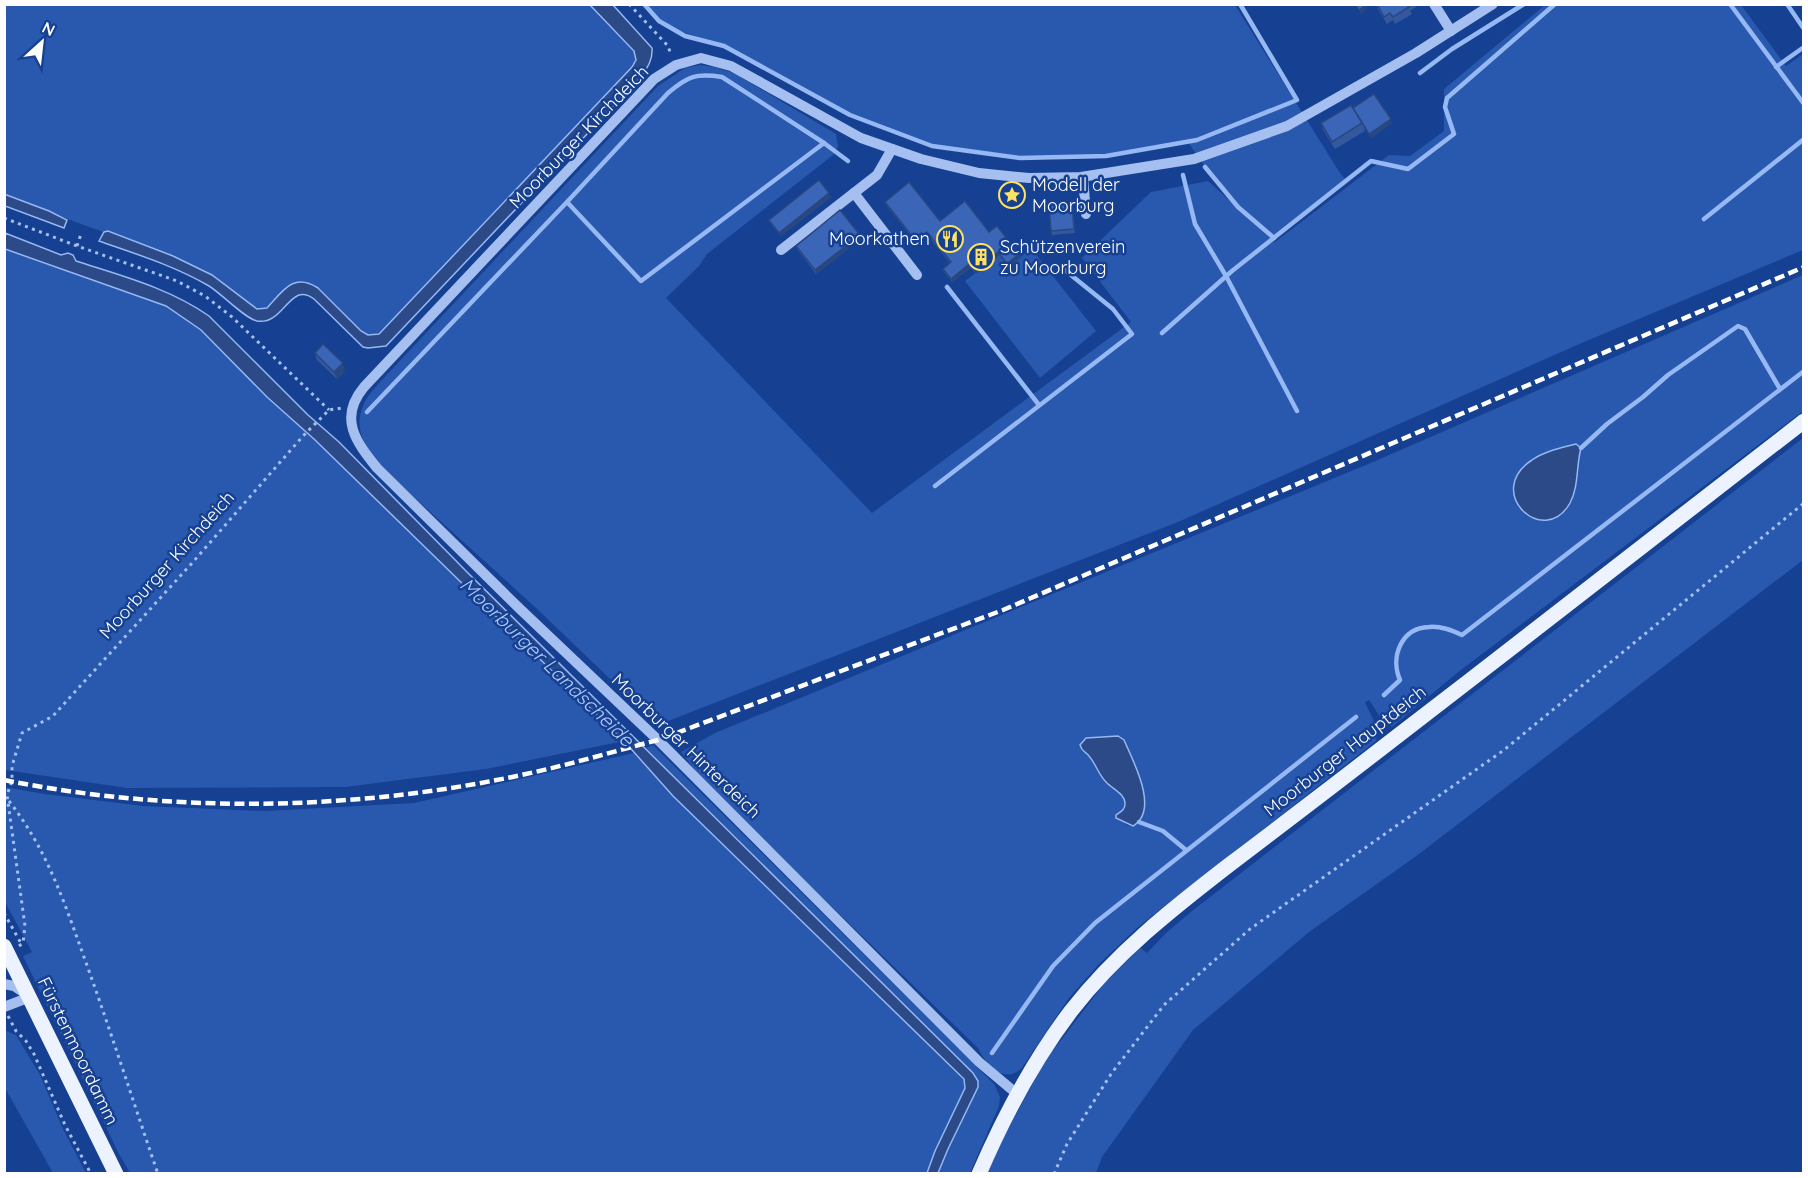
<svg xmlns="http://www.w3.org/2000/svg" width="1808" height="1178" font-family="Quicksand,sans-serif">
<rect width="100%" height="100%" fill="#164091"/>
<!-- green -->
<g fill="#2958af" fill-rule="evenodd">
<path d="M 4,5 L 590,5 L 634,51 L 636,60 L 632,67 L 379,333 L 368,335 L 361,331 L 318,288 L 310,283 L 289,285 L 267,309 L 257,309 L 250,303 L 108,231 L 104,232 C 70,221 38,207 5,194 Z"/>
<path d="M 644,5 L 1235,5 L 1340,173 L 1347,181 L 1275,237 L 1240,209 L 1275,242 L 1389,155 L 1410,156 L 1444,131 L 1444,89 L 1545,5 L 1741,5 L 1786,66 L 1803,54 L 1803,250 L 1584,342 L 1178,522 L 658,725 L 535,607 L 384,470 C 369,452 352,431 363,406 C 366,397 374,389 380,382 L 658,86 L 685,68 L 700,65 L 714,67 L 734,73 L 836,134 L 838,147 L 833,155 L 707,254 L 699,266 L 666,298 L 872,513 L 1131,322 L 1082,258 L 1151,192 L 1208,181 L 1237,207 L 1205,167 L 1188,142 L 1106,156 L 1020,158 L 932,146 L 850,115 L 724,46 L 674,29 L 659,21 Z"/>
<polygon points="1031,248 1096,331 1040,378 965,281 999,255 1009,267"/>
<polygon points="5,249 166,306 201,330 267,397 314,439 624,741 486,769 345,787 127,788 5,770"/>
<path d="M 1803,275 L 1803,411 L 1457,673 L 1392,727 L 1384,723 L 1369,700 L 1365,702 C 1370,715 1380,726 1376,741 L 1138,927 L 1099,964 L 1069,998 L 1021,1069 C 1018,1071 1016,1073 1012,1074 C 997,1078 983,1059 978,1048 L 709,788 L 681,752 L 715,733 L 1366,465 ZM 1118,736 L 1132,758 L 1140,777 L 1137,824 L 1133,826 L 1127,825 L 1116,815 C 1135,802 1119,794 1109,785 C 1101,778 1094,765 1089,756 L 1107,738 Z"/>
<polygon points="1803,438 1803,560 1415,857 1309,932 1193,1030 1102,1157 1096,1173 987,1174 998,1148 1045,1061 1103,985 1140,948 1147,953 1166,933 1192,911"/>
<polygon points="653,745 994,1084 1000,1097 999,1106 970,1173 938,1173 948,1149 978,1087 973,1073 646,748"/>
<polygon points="634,753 673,796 964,1079 965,1088 935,1151 927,1173 130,1173 118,1152 23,956 32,952 5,902 4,787 45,794 143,806 265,811 414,803"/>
<polygon points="4,1030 16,1035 40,1075 63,1129 86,1173 53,1173 5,1088"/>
</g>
<!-- water -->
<g fill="#2b4a87" stroke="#96b8f3" stroke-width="1.5">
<path d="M 590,5 L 613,5 L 652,48 C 653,60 647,68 641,77 L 386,346 L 368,348 L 363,347 L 314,299 C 290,280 284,326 257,321 C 244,318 222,294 209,286 C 175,266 136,254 99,241 L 104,232 L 108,231 L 173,256 L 212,275 L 257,309 L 267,308 C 283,291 293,272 318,288 L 361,331 L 368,335 L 379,334 L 632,67 L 636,60 L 634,51 Z"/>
<polygon points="4,194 49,211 67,220 64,228 5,206"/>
<path d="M 5,233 L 61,255 L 68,253 L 73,255 L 76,261 C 122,276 169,288 209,316 L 308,415 L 339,442 L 467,572 L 973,1073 L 978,1081 L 978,1087 L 948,1149 L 938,1173 L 927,1173 L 935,1151 L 965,1088 L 964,1079 L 673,796 L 624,741 L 314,439 L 267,397 L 201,330 L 166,306 L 5,249 Z"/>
<path d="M 1576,444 L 1581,448 C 1576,466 1579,486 1570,503 C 1544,549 1483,492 1532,460 C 1545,451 1561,448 1576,444 Z"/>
<path d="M 1118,736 L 1124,740 C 1133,761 1160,810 1133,826 L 1116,818 L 1116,815 C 1120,812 1125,810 1125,804 C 1126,795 1113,789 1107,783 C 1099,776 1096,764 1089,756 C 1085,751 1082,752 1080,745 L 1086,738 Z"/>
</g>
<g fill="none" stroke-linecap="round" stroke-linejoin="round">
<!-- stream -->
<g stroke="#96b8f3" stroke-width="4.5">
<polyline points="644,4 659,21 685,36 724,46 850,115 932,146 1020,158 1106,156 1197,140 1297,100 1240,4"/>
<polyline points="1730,4 1804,104"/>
<polyline points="1787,4 1804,29"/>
<polyline points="1776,67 1804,47"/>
<polyline points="1420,73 1452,49 1524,4"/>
<polyline points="824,143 848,161"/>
<polyline points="1205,167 1238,207 1274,238"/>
<polyline points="1183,175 1195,224 1226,276 1297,411"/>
<polyline points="1704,219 1804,139"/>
<polyline points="947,287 1039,405"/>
<polyline points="1162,333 1232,271 1371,161 1408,169 1454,134 1445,107 1447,98 1555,4"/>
<path d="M 367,412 L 567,202 L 668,93 C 688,76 696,73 722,77 L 824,143 L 641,281 L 567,202"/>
<polyline points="1581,448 1607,424 1643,397 1668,375 1738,326 1745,329 1780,389"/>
<polyline points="935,486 1132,334 1113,309 1061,267"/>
<path d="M 1384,695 L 1400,680 C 1390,657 1401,628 1429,627 C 1441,626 1451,630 1462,635 L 1804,371"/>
<polyline points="1139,822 1163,831 1186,850"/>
<polyline points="992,1053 1053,966 1095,923 1356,717"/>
</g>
<!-- path -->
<g stroke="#a4bff0" stroke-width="3" stroke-dasharray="3 4.5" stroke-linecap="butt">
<polyline points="629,4 668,46 671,55"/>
<polyline points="4,218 77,246 177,281 205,296 232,317 329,410"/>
<polyline points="77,246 81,234"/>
<path d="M 9,801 C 47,850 63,899 84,957 C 110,1029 133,1101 158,1174"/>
<polyline points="4,913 22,945"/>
<polyline points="19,946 23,943 25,926 7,795 12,781 12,766 22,733 53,716 193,562 303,436 329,410 342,408"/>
<polyline points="8,1016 16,1031 26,1041 34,1054 65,1125 91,1174"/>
<polyline points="1054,1174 1067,1144 1111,1074 1164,1005 1250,929 1504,750 1804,503"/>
</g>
<!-- minor -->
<g stroke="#a4bff0" stroke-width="10">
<polyline points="1434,4 1451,31"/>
<polyline points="1083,177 1086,214"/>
<polyline points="854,193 917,275"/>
<polyline points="781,250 877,175 892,149"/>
<polyline points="4,984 14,986 27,995"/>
<polyline points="4,1007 30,997"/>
<path d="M 1017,1094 L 979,1062 L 658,740 L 519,608 L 377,468 C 356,442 338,418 364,387 L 654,79 L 676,65 L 701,58 L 731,66 L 861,138 L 921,159 L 979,173 L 1029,178 L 1081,177 L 1194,159 L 1287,126 L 1416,53 L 1493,4"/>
</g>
<!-- major -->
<g stroke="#edf2ff" stroke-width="15">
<polyline points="4,946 116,1174"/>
<path d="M 979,1174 C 1004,1116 1033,1061 1071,1011 C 1116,953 1172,909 1229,865 C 1283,824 1337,783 1391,741 C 1529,635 1666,528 1804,421"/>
</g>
<!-- rail -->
<path stroke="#fff" stroke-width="4.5" stroke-dasharray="10 4.5" stroke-linecap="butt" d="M 4,780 C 169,813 343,811 507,778 C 558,768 608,753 658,740 L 1003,610 L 1804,267"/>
</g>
<!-- wall -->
<g fill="#33589d">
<polygon points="1376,4 1416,4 1416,7 1410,11 1412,14 1395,24 1393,20 1387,24 1379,11"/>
<polygon points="1353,108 1392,123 1371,138 1364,127 1365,131 1335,149 1323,130 1321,123"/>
<polygon points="831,197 781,236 770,223 769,220"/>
<polygon points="885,202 940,221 989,232 1019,254 1020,258 1008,267 999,255 976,274 971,268 952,282 944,272 943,269 950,263 928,236 917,244 886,205"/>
<polygon points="1073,207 1075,233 1052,235 1051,231"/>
<polygon points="860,235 861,239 816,274 797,249 796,246"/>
<polygon points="315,353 345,371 337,379 317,360"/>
</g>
<!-- shaded-wall -->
<g fill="#294780">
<polygon points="1366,5 1368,8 1361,14 1359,10"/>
<polygon points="1391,119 1392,123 1371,138 1369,134"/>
<polygon points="829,193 831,197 781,236 779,233"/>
<polygon points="1072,203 1073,207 1075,233 1074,229"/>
<polygon points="927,232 928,236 917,244 916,241"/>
<polygon points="860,235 861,239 816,274 815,270"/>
<polygon points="998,252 999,255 976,274 974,270"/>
<polygon points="1019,254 1020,258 1008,267 1007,264"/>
<polygon points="969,264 971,268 952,282 951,279"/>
<polygon points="343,363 345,371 337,379 334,372"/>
</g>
<!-- building -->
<g fill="#3b66b7" stroke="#294780" stroke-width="1.5">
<polygon points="1355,4 1366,4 1366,5 1359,10"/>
<polygon points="1377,4 1407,4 1409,7 1393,17 1390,13 1384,17"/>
<polygon points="1374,94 1391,119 1369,134 1353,108"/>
<polygon points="1351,105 1362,123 1332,142 1321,123"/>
<polygon points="819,180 829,193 779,233 769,220"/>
<polygon points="909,182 940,221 965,201 989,232 997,226 1019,254 1007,264 998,252 974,270 969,264 951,279 943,269 951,262 927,232 916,241 885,202"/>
<polygon points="1072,203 1074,229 1051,231 1049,205"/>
<polygon points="840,210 860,235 815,270 796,246"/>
<polygon points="323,344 343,363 334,372 315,353"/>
</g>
<!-- icons -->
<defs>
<symbol id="sight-ring" viewBox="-11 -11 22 22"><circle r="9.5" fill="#164091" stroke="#ffe263" stroke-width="1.5"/><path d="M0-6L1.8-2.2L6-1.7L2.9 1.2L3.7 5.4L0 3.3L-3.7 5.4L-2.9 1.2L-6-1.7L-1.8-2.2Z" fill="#ffe263"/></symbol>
<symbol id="restaurant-ring" viewBox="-11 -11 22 22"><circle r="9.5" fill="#164091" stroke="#ffe263" stroke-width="1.5"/><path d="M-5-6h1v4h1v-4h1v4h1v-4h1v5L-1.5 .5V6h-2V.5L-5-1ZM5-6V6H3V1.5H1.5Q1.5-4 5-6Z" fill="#ffe263"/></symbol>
<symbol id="building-ring" viewBox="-11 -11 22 22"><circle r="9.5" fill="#164091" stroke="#ffe263" stroke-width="1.5"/><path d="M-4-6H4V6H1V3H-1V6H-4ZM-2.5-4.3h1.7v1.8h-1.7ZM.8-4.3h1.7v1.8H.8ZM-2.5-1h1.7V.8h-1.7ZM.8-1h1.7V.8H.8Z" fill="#ffe263"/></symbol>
</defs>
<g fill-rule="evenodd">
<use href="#sight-ring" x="997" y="180" width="30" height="30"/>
<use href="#restaurant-ring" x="935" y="224" width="30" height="30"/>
<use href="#building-ring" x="966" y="242" width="30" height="30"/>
</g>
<g text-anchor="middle" stroke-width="5" stroke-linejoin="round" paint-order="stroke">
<!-- street labels -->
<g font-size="18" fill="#fff" stroke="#164091">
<text transform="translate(579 137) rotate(-46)" y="6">Moorburger Kirchdeich</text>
<text transform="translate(167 565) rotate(-48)" y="6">Moorburger Kirchdeich</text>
<text transform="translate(686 746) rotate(44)" y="6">Moorburger Hinterdeich</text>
<text transform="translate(1345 751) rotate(-38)" y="6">Moorburger Hauptdeich</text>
<text transform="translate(78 1051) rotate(64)" y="6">Fürstenmoordamm</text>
</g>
<!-- poi labels -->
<g font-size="18" fill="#fff" stroke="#164091" text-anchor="start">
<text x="1032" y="191">Modell der<tspan x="1032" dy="21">Moorburg</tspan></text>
<text x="930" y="245" text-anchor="end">Moorkathen</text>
<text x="1000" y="253">Schützenverein<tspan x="1000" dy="21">zu Moorburg</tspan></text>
</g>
<!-- water labels -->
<g font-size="20" font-style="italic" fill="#b0c9f7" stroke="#164091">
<text transform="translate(547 662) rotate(44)" y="7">Moorburger Landscheide</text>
</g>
</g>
<!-- border -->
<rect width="1808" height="1178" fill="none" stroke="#ffffff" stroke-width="12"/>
<!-- north arrow -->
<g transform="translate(42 42) rotate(27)" stroke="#164091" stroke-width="4.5" paint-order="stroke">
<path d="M0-4.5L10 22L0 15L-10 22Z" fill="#ffffff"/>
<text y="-9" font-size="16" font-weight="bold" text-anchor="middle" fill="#ffffff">N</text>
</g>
</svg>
